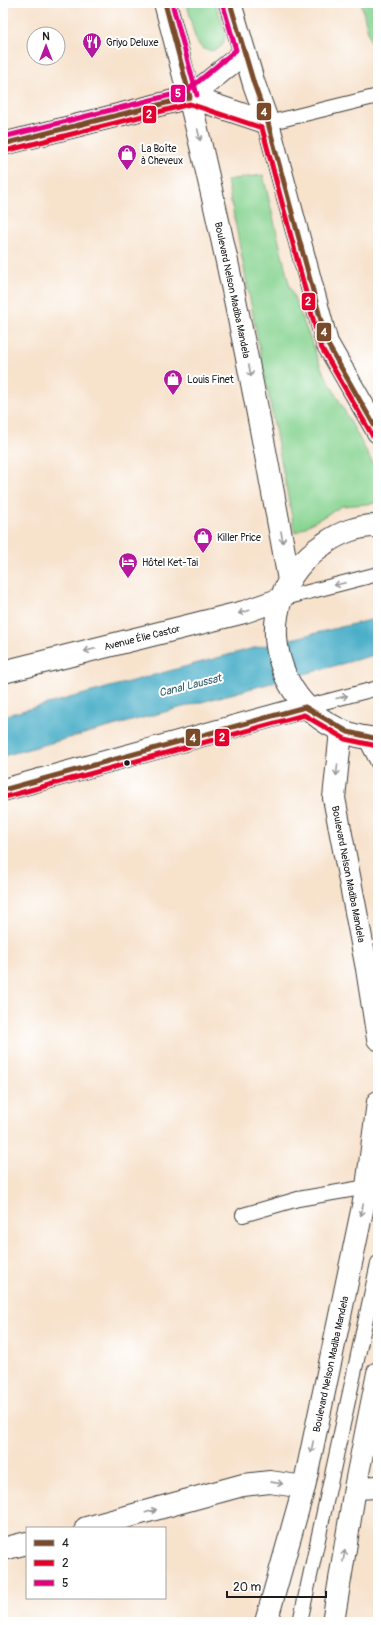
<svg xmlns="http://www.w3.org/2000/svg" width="381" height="1625" font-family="Pangolin,sans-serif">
<rect width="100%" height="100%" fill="#fff"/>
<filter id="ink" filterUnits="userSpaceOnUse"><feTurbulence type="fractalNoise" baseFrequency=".025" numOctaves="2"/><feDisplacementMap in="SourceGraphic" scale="8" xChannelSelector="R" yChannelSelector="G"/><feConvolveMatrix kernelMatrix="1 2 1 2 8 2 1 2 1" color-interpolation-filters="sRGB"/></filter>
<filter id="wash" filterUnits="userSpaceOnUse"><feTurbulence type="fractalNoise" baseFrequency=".012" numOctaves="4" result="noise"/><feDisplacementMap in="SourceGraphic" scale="16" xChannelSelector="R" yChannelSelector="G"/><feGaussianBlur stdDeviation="0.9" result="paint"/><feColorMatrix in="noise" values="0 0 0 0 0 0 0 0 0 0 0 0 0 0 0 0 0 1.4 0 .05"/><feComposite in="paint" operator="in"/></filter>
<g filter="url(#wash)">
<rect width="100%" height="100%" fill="#f7e2cc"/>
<!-- green -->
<g fill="#88d492" stroke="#527857">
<path d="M 187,3 L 215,3 C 219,15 235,44 215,50 C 210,51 205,51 201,47 C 193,40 190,14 187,3 Z"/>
<polygon points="361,3 378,3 378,61 375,60"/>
<polygon points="263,175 289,284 321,367 378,473 378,503 342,506 295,533 227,180"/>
</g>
<!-- water -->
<polygon fill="#49aec8" stroke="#326572" points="378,618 378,654 3,756 3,716 250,649"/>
</g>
<g filter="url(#ink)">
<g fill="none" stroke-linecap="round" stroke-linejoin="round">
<defs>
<g id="service">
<polyline points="268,123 378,96"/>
<polyline points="281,599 378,574"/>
<polyline points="305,707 378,688"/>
<polyline points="365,738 378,763"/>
<polyline points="243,1215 298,1199 367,1187"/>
<polyline points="300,1622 378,1263"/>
</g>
<g id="minor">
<polyline points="190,97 268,123"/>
<polyline points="3,144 190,97 244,53"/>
<polyline points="355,1488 378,1487"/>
<polyline points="86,1528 243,1485 270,1482 304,1487"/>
<polyline points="3,1549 27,1543"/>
</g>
<g id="tertiary">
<polyline points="3,672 244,612 281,599"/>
<polyline points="3,790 305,707"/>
</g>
<g id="secondary">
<path d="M 165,3 C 216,193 254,386 289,580"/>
<polyline points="230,3 254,84 268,123 327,343 378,432"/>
<path d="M 378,526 C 359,525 339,533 324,544 C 237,602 276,732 378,739"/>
<polyline points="341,731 334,798 367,969 378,1039"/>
<polyline points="266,1622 304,1487 367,1187 378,1102"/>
<polyline points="333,1622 355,1488 378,1373"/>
</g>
</defs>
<!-- service casing -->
<use href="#service" stroke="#3d3a36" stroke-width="16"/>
<!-- minor casing -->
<use href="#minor" stroke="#3d3a36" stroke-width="24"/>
<!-- tertiary casing -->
<use href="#tertiary" stroke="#3d3a36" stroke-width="24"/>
<!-- secondary casing -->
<use href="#secondary" stroke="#3d3a36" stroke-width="24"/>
<!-- service -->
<use href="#service" stroke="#fff" stroke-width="14"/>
<!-- minor -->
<use href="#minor" stroke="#fff" stroke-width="22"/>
<!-- tertiary -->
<use href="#tertiary" stroke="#fff" stroke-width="22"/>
<!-- secondary -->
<use href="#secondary" stroke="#fff" stroke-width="22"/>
<defs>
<g id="bus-1">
<polyline points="230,3 254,84 268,123 327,343 378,432"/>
<polyline points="3,144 190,97 165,3"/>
<polyline points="3,790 305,707 348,732 378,739"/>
</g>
<g id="bus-2">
<polyline points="5,151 190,104 262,128 320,345 372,435"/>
<polyline points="5,797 304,715 345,739 377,746"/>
</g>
<g id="bus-3">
<polyline points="172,3 197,95"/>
<polyline points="3,137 187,91 236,50 223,5"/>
</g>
</defs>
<!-- bus-1 casing -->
<use href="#bus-1" stroke="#fff" stroke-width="8"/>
<!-- bus-2 casing -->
<use href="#bus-2" stroke="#fff" stroke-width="8"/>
<!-- bus-3 casing -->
<use href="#bus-3" stroke="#fff" stroke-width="8"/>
<!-- bus-1 -->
<use href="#bus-1" stroke="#7a4b2a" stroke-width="5"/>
<!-- bus-2 -->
<use href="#bus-2" stroke="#e4002b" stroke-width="5"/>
<!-- bus-3 -->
<use href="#bus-3" stroke="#e5007d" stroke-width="5"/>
</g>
<!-- one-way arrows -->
<defs><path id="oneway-shaft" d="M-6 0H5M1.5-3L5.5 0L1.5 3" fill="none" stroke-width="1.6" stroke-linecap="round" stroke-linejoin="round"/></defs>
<g stroke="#999">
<use href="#oneway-shaft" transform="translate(199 135) rotate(77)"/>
<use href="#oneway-shaft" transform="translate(250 371) rotate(79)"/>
<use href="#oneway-shaft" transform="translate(282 537) rotate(80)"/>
<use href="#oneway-shaft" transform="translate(340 584) rotate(166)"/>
<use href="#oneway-shaft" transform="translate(244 612) rotate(164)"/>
<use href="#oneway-shaft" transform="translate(90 650) rotate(166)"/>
<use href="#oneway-shaft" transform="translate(342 697) rotate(-14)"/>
<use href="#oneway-shaft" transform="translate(337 770) rotate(96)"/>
<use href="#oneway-shaft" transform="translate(362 1210) rotate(102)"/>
<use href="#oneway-shaft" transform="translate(312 1447) rotate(102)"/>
<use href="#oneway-shaft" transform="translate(277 1483) rotate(8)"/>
<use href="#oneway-shaft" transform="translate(151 1511) rotate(-16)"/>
<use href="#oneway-shaft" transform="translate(344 1556) rotate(-80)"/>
</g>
</g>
<!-- icons -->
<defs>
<symbol id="restaurant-pin" viewBox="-11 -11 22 30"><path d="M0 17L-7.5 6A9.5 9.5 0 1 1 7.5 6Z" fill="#b5179e" stroke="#fff"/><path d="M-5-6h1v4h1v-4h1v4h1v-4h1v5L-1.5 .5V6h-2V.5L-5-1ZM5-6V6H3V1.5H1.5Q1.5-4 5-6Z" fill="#fff"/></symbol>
<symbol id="shop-pin" viewBox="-11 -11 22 30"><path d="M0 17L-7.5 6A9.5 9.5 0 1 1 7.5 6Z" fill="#b5179e" stroke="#fff"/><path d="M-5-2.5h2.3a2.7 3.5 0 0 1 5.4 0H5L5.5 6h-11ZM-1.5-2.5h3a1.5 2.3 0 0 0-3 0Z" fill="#fff"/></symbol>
<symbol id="hotel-pin" viewBox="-11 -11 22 30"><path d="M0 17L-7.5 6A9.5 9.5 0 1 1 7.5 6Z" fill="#b5179e" stroke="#fff"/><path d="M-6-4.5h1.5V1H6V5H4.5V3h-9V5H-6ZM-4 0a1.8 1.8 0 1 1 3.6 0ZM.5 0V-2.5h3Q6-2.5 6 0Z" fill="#fff"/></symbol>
</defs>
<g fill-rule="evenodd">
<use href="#restaurant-pin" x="81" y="31" width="22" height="30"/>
<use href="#shop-pin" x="116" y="143" width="22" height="30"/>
<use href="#shop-pin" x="162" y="368" width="22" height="30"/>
<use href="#shop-pin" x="192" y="526" width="22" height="30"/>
<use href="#hotel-pin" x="117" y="551" width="22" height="30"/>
</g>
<!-- markers -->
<circle fill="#1c1c1c" stroke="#fff" stroke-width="1.5" cx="127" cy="763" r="3.5"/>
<g text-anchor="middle" stroke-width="4" stroke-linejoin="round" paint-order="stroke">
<!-- poi labels -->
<g font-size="10" fill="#1c1c1c" stroke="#fff" text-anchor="start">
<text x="106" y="46">Griyo Deluxe</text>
<text x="141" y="152">La Boîte<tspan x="141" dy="12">à Cheveux</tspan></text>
<text x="187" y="383">Louis Finet</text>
<text x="217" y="541">Killer Price</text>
<text x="142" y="566">Hôtel Ket-Tai</text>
</g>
<!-- street labels -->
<g font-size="10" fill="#1c1c1c" stroke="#fff">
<text transform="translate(233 290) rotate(78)" y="4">Boulevard Nelson Madiba Mandela</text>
<text transform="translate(142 637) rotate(-14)" y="4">Avenue Élie Castor</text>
<text transform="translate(349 874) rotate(79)" y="4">Boulevard Nelson Madiba Mandela</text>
<text transform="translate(330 1364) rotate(-78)" y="4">Boulevard Nelson Madiba Mandela</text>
</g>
<!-- water labels -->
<g font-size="11" font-style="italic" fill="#305e69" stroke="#fff">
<text transform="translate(190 685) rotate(-14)" y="4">Canal Laussat</text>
</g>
</g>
<g stroke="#fff" stroke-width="1.5">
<rect x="170" y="84" width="16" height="19" rx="4" fill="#e5007d"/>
<rect x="256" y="102" width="16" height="19" rx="4" fill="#7a4b2a"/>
<rect x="142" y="105" width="15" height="19" rx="4" fill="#e4002b"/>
<rect x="301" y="292" width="15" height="19" rx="4" fill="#e4002b"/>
<rect x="316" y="322" width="16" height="20" rx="4" fill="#7a4b2a"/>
<rect x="214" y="728" width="16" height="19" rx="4" fill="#e4002b"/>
<rect x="185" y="728" width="16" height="19" rx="4" fill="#7a4b2a"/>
</g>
<g font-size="11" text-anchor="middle" font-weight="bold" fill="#fff">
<text x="178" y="97">5</text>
<text x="264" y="116">4</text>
<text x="149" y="118">2</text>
<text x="308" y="305">2</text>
<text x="324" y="336">4</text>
<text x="222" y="741">2</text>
<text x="193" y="742">4</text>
</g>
<!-- margin -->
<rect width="381" height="1625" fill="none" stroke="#fff" stroke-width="16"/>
<!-- legend -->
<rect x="26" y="1527" width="140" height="72" fill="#ffffff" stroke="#a4a4a4"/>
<rect x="34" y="1540" width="20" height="6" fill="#7a4b2a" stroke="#a4a4a4"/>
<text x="62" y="1547" font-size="12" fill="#1c1c1c">4</text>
<rect x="34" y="1560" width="20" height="6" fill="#e4002b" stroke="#a4a4a4"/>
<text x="62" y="1567" font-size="12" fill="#1c1c1c">2</text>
<rect x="34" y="1580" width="20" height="6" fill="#e5007d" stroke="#a4a4a4"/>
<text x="62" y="1587" font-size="12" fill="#1c1c1c">5</text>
<!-- north arrow -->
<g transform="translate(46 46)"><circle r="19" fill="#ffffff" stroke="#a4a4a4"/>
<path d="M0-3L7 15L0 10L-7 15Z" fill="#b5179e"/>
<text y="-6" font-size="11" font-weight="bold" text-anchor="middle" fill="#1c1c1c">N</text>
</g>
<!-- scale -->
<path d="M227 1591v6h99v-6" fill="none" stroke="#1c1c1c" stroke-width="2"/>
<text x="233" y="1591" font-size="12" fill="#1c1c1c" stroke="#ffffff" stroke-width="3" paint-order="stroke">20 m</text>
</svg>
